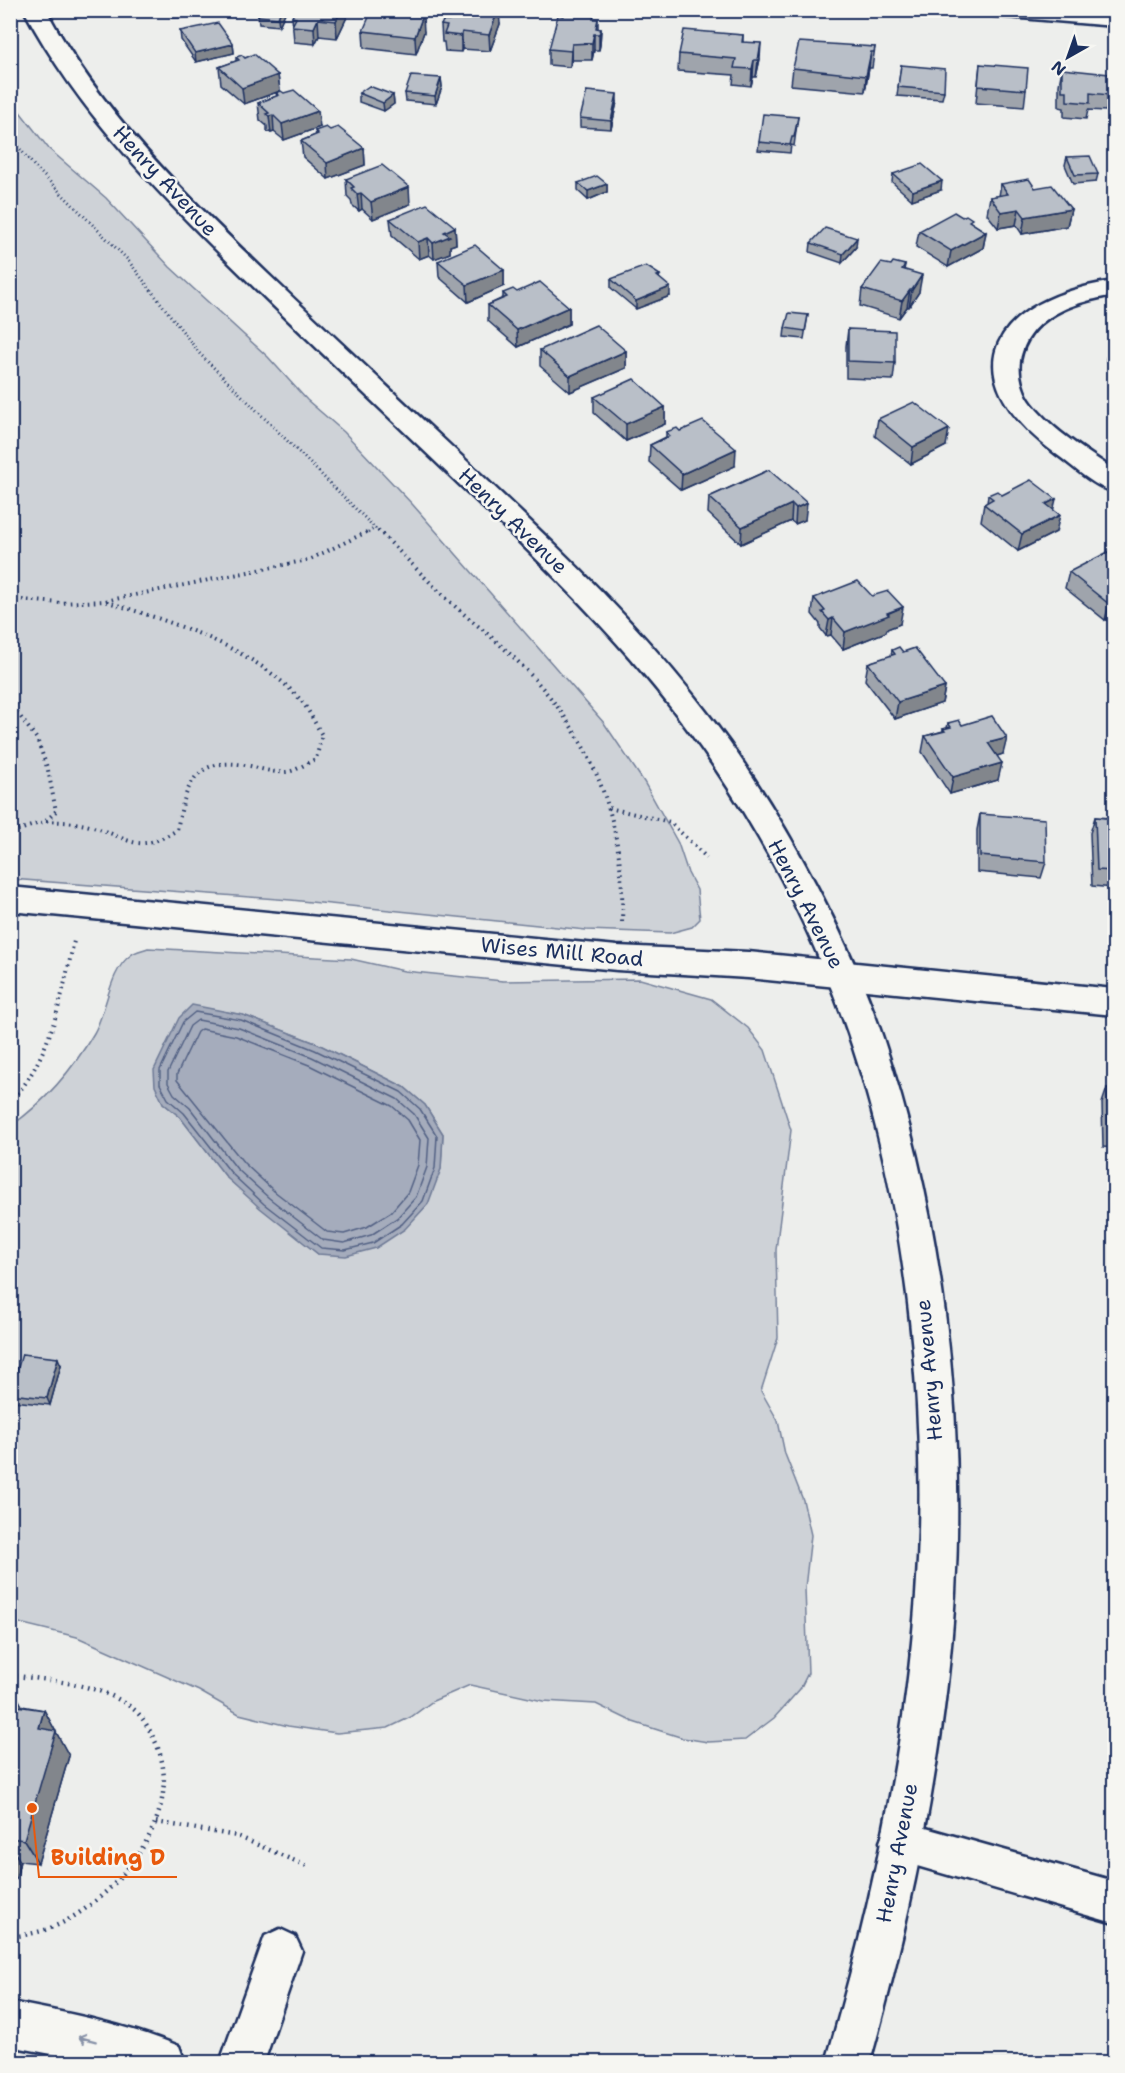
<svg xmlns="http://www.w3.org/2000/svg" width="1125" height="2073" font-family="'Shantell Sans',sans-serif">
<rect width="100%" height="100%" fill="#edeeec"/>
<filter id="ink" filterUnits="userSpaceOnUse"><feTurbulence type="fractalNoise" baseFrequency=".0167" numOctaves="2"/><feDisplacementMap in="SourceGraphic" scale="12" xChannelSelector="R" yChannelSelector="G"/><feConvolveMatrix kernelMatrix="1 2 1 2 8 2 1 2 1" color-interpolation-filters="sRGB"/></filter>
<g filter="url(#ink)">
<!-- green -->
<g fill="#ced2d7" stroke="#74809a" stroke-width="1.5" fill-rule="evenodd">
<polygon points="10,99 49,149 106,198 170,267 268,357 307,400 344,432 413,505 604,723 644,782 678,843 688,873 697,890 700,919 692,927 670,933 586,930 291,900 11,879"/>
<path d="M 148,948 L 351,959 L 404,971 L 503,981 L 640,979 L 711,999 L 748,1028 L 765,1050 L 791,1130 L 776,1250 L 778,1338 L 761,1391 L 778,1421 L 785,1454 L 803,1500 L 811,1535 L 805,1588 L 808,1673 L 800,1689 L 774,1718 L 745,1740 L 708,1742 L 683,1738 L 633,1722 L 596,1704 L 543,1701 L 470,1685 L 433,1701 L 411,1717 L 388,1728 L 337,1733 L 288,1726 L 239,1714 L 199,1691 L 77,1637 L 11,1621 L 11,1126 C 46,1101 72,1071 94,1033 C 107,1011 109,970 131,955 C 135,951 143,950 148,948 ZM 192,1006 L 243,1015 L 318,1044 L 404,1087 L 425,1105 L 443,1134 L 441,1169 L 318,1254 L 227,1178 L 180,1117 L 163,1103 Z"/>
</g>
<!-- water -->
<polygon fill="#a5acbc" stroke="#6e7a96" stroke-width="1.5" points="192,1005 243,1015 318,1044 404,1087 425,1105 443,1134 441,1169 428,1204 405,1229 376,1248 346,1256 318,1254 260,1208 227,1178 180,1117 163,1103 155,1086 154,1070 179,1018"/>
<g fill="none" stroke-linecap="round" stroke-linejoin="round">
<!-- shore -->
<g stroke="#526184" stroke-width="1.5">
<polygon points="195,1012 241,1020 315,1050 401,1092 420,1109 437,1136 435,1168 423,1201 402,1224 373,1243 345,1250 321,1248 264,1204 232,1174 184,1113 168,1099 160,1084 160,1070 183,1022"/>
<polygon points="198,1020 239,1028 312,1057 397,1099 414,1114 429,1138 427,1167 416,1197 397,1218 371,1235 344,1243 323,1240 269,1198 237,1169 190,1108 174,1094 168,1083 168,1072 190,1026"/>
<polygon points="201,1029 236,1036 309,1065 392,1106 408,1120 420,1140 418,1165 408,1192 391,1212 367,1227 344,1234 327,1232 274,1191 244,1163 177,1080 177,1074 197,1032"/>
</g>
<defs>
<g id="minor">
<polygon points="986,10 1079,10 1114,13 1114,26 996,16 988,15"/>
<path d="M 1114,281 L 1114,295 C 1075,302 1028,316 1020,361 C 1018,375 1023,393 1032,404 C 1054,432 1086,450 1114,470 L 1114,492 C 1093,486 1074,467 1056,454 C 945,371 995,299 1114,281 Z"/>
<polygon points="10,887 617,946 748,952 1114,989 1114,1015 748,978 617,970 10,911"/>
<polygon points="901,1821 1114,1881 1114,1923 886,1857 880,1842 886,1827"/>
<polygon points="280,1929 295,1936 302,1951 264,2062 220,2062 265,1936"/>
<path d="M 10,2002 C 68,2013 125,2024 179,2046 L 185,2062 L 93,2062 L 10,2046 Z"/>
</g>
<path id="major" d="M 24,10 L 46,10 C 102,114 185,194 268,274 C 363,365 461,454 555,545 C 618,606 678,671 729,742 C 789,826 850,940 883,1038 C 942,1214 965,1408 955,1593 C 946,1747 912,1914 870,2062 L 826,2062 C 870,1911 905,1752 916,1595 C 929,1410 906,1193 843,1019 C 811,930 766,843 713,765 C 655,679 583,604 509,532 C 426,452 342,373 260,293 C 171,206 83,121 24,10 Z"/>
</defs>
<!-- minor casing -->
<use href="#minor" stroke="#1b2f5e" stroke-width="5"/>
<!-- major casing -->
<use href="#major" stroke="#1b2f5e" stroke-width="5"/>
<!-- path-far2 -->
<g stroke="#1b2f5e" stroke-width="3" stroke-dasharray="1 3" stroke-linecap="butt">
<polyline points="10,137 35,167 127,259 200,354 379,532"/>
<polyline points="368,532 376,528"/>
</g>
<!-- path-far1 -->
<g stroke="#1b2f5e" stroke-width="4" stroke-dasharray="1.5 4.5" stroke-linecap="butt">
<path d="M 378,530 C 401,553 423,576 446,598 C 466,617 488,633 508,652 C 588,727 626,813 622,923"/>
<polyline points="10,599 60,603 105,601 308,560 371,530"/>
<polyline points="10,703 37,739 48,770 56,811 46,821 10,833"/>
<polyline points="609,808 670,822 707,858"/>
<path d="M 46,821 C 62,822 77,822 93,827 C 132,839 136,855 177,830 C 186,783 195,755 250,766 C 262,769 274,773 286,772 C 297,771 306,763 316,759 L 322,735 C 314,722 308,707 297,696 C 247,644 172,623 105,601"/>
<path d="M 10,1103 C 51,1057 61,999 74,941"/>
</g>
<!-- path -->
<g stroke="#1b2f5e" stroke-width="4.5" stroke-dasharray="1.5 5" stroke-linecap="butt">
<path d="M 10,1675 C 51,1681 97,1682 132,1708 C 143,1716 149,1729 155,1741 C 188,1810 122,1892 62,1923 C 46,1931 28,1935 10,1937"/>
<polyline points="156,1822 237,1836 309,1867"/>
</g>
<!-- minor -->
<use href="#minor" fill="#f6f6f2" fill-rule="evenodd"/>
<!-- major -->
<use href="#major" fill="#f6f6f2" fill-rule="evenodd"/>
</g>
<!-- wall -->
<g fill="#9fa4ac" stroke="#1b2f5e" stroke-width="1.5">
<polygon points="168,10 218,10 218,16 173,18 172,12 168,12"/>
<polygon points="261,10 286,10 279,26 259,24 258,16"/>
<polygon points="418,10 418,15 424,32 416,54 364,48 363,31"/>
<polygon points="292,17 347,17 337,38 319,36 315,44 294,42"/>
<polygon points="595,19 598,19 598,29 601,29 600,45 599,50 594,50 592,60 572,60 570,67 549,65 549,49"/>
<polygon points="500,24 490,51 462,49 461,52 445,51 444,42 442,42 441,25"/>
<polygon points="180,31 233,44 234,53 196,62 181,40"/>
<polygon points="743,35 743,42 760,59 756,77 753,77 751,86 733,84 734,75 678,71 679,54"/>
<polygon points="875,47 872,68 869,68 865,92 791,85 793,68"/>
<polygon points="236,57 278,75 280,91 244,104 221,84 219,67 236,61"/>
<polygon points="980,64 1026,90 1024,107 976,103"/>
<polygon points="901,65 944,91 942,99 897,96"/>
<polygon points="1062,69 1109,95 1106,111 1088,110 1086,119 1064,117 1064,108 1059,107 1059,85"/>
<polygon points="441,78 442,87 436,104 406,101 405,93"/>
<polygon points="276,93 320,127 284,140 274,132 271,133 267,131 267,126 260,120 258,103 277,96"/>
<polygon points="359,93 393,95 394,104 384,111 359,102"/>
<polygon points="617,102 611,129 580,127 580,118"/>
<polygon points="798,117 794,146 791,145 790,153 758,150 759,142"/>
<polygon points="330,130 364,148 365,165 328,179 303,157 301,141 316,135 315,131"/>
<polygon points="1067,157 1098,174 1096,182 1073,184 1065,165"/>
<polygon points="893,174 941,190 912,200 892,182"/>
<polygon points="346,179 410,204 373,219 362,209 359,211 352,205 351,200 347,196"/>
<polygon points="578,183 607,184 607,192 588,200 578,191"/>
<polygon points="1001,184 1035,188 1071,209 1067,226 1022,234 1016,225 998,228 987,214 990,197 999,196"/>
<polygon points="1112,186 1114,195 1114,212 1109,211 1108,203"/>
<polygon points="390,219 455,227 456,244 450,246 450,253 434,259 429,255 419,259 392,236"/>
<polygon points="971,223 986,232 983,248 948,267 916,247 919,231"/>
<polygon points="811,243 856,247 842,263 810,252"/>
<polygon points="438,261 504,270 504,286 468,302 439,277"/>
<polygon points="891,265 905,265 904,270 919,292 909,307 907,307 899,318 860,306 862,289"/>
<polygon points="660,275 659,278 670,296 636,309 611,288 611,279"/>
<polygon points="517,292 569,307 569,324 518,347 488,321 488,305 503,298 503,293"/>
<polygon points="808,315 804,339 784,337 785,328"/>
<polygon points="848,329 895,363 893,380 846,378 846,346"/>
<polygon points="1114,341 1114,367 1106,360 1109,343"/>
<polygon points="540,350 626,351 626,368 570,392 540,366"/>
<polygon points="594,397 665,407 665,424 626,441 594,413"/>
<polygon points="878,419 946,446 911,464 875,436"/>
<polygon points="680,431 735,466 681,490 649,462 650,445 666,437 666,432"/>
<polygon points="769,470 805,520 795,524 791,521 741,544 708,513 709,497"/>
<polygon points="988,495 1002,495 1053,510 1056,532 1018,551 981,521 984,504 987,503"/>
<polygon points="1114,557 1114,615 1105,620 1065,588 1069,572"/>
<polygon points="872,596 900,624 887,629 886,632 843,649 831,635 826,636 820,628 820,624 812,614 814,598"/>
<polygon points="892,650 945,687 942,703 895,719 865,680 868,663 891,656"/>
<polygon points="948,723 962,725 1003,754 997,756 998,780 950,794 922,752 925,736 943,731 943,729 947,728"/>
<polygon points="980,814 1046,862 1041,878 977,872 977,830"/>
<polygon points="1114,815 1114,888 1092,886 1090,833 1095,817 1114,818"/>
<polygon points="1107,1088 1114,1089 1114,1148 1103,1147 1102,1103"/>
<polygon points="61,1365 50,1405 13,1401 10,1396 10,1392"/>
<polygon points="10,1687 22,1706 44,1710 69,1756 38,1863 20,1861 16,1879 10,1879"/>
</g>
<!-- shaded-wall -->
<g fill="#82868c" stroke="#1b2f5e" stroke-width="1.5">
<polygon points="281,10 286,11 279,26 278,18"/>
<polygon points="341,10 346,10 347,17 337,38 336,21"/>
<polygon points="498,10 499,10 500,24 490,51 489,35"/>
<polygon points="423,15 424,32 416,54 415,37"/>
<polygon points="318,19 319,36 315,44 314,28"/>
<polygon points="601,29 600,45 599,50 599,34"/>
<polygon points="462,32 462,49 461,52 461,36"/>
<polygon points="594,34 594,50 592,60 592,43"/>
<polygon points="761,43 760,59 756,77 758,60"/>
<polygon points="233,44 234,53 196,62 195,53"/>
<polygon points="572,44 572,60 570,67 571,51"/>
<polygon points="871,52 869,68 865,92 866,76"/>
<polygon points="754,60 753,77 751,86 752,69"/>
<polygon points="278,75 280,91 244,104 242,88"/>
<polygon points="441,78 442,87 436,104 435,96"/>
<polygon points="617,94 617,102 611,129 611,121"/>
<polygon points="393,95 394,104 384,111 383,103"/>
<polygon points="318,111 320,127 284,140 282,124"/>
<polygon points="273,115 274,132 271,133 269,116"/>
<polygon points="364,148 365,165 328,179 327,163"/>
<polygon points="942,181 941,190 912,200 913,191"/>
<polygon points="607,184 607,192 588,200 588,191"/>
<polygon points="409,187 410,204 373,219 371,202"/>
<polygon points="361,193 362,209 359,211 357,194"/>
<polygon points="1019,209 1016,225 998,228 1001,212"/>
<polygon points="1071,209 1067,226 1022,234 1025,217"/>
<polygon points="455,227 456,244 450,246 450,253 434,259 433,243 444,232"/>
<polygon points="986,232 983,248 948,267 951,251"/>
<polygon points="428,238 429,255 419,259 418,242"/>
<polygon points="857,238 856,247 842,263 843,254"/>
<polygon points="504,270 504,286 468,302 467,285"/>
<polygon points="922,275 919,292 909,307 912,290"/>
<polygon points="670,287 670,296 636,309 636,301"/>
<polygon points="910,290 907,307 899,318 902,301"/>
<polygon points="569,307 569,324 518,347 517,330"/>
<polygon points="626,351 626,368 570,392 570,376"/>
<polygon points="665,407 665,424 626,441 626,424"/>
<polygon points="949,429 946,446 911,464 913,447"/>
<polygon points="736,449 735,466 681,490 682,474"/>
<polygon points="1056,499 1052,516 1046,504"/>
<polygon points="807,503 805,520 795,524 796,508"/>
<polygon points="792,504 791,521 741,544 742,527"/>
<polygon points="1060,515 1056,532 1018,551 1022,534"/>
<polygon points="1114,601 1114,615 1105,620 1109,604"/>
<polygon points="903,607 900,624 887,629 886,632 843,649 845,632"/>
<polygon points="833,618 831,635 826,636 829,620"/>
<polygon points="945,687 942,703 895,719 898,702"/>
<polygon points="1007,738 1003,754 984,760 988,743"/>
<polygon points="1002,763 998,780 950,794 953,777"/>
<polygon points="58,1358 61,1365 50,1405 47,1398"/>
<polygon points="12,1687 26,1713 10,1711 10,1691"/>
<polygon points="44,1710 69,1756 38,1863 24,1840 39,1728"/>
<polygon points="10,1845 20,1861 16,1879 10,1871"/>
</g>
<!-- building -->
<g fill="#b9bfc8" stroke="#1b2f5e" stroke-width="1.5">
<polygon points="261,10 281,10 278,18 258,16"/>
<polygon points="295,10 341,10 336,21 318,19 314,28 292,26 296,18 292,17"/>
<polygon points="372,10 417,10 415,14 423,15 415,37 363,31"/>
<polygon points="453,10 472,12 473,10 498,10 489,35 462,32 461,36 444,34 447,26 441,25 443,21 449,21"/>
<polygon points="564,10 595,12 593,19 598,19 596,28 601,29 599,34 594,34 592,43 572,44 571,51 549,49 558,15 563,16"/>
<polygon points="218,23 233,44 195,53 180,31"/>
<polygon points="684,30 743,35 742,42 761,43 758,60 754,60 752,69 734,68 736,59 679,54"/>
<polygon points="799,42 875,47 874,52 871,52 866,76 793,68"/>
<polygon points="254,54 278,75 242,88 219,67 239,60 236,57 242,55 245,58"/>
<polygon points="980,64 1028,68 1026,90 978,86"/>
<polygon points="901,65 945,69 944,91 898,87"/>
<polygon points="1062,69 1109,74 1109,95 1090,93 1090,103 1067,101 1067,91 1062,91"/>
<polygon points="411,76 441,78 435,96 405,93"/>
<polygon points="369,86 393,95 383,103 359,93"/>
<polygon points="294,90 318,111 282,124 273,115 269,116 266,114 269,113 258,103 279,95 276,93 281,91 284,93"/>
<polygon points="587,91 617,94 611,121 580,118"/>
<polygon points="763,114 798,117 794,137 792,137 790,145 759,142"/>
<polygon points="326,127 330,130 338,127 364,148 327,163 301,141 318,134 315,131"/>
<polygon points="1090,156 1098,174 1075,175 1067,157"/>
<polygon points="922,164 942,181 913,191 893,174"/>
<polygon points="382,165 409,187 371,202 361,193 357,194 351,188 354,187 346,179"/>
<polygon points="597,176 607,184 588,191 578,183"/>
<polygon points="1029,179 1035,188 1052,185 1071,209 1025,217 1019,209 1001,212 990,197 1008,194 1001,184"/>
<polygon points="1112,186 1114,186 1114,195 1113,195"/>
<polygon points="427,204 455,227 444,232 450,236 433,243 428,238 418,242 390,219"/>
<polygon points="954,212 962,217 966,215 972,219 969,221 986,232 951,251 919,231"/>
<polygon points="825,228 857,238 843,254 811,243"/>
<polygon points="475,245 504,270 467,285 438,261"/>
<polygon points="893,262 905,265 902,269 922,275 912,290 910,290 902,301 862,289 881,263 891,265"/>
<polygon points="646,266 660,275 657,276 670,287 636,301 611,279"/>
<polygon points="540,282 569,307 517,330 488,305 507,297 503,293 513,289 517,292"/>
<polygon points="789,313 808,315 805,331 785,328"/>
<polygon points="596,325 626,351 570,376 540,350"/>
<polygon points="848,329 895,331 895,363 848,361"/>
<polygon points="1114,341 1114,347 1109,343"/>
<polygon points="634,379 665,407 626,424 594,397"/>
<polygon points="914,402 949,429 913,447 878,419"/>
<polygon points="703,421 736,449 682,474 650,445 670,436 666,432 677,428 680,431"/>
<polygon points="769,470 807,503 796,508 792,504 742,527 709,497"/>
<polygon points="1031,480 1056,499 1046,504 1060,515 1022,534 984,504 993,499 988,495 997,491 1002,495"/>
<polygon points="1108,552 1114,557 1114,601 1109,604 1069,572"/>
<polygon points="858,581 872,596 888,591 903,607 887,613 889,615 845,632 833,618 829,620 822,612 825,611 814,598"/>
<polygon points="899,647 903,652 915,648 945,687 898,702 868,663 895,654 892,650"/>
<polygon points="992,716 1007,738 988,743 1002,763 953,777 925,736 945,731 943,729 951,727 948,723 959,720 962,725"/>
<polygon points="980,814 1045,819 1046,862 980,856"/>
<polygon points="1095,817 1114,819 1114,871 1097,870"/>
<polygon points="1107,1088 1114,1089 1114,1132 1108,1132"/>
<polygon points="22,1354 58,1358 47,1398 10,1394"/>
<polygon points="10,1705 44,1710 39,1728 56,1731 24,1840 10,1838"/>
<polygon points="1108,2058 1114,2060 1114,2062 1107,2062"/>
</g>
<!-- one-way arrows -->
<defs><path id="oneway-shaft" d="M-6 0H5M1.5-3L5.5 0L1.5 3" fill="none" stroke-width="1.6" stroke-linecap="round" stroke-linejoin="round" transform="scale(1.5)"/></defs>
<use stroke="#8892a8" href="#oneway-shaft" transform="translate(87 2039) rotate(-165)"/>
</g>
<g text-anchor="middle" stroke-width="5" stroke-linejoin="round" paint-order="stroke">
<!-- street labels -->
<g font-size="21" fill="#1b2f5e" stroke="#f6f6f2">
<text transform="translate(165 181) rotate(47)" y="7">Henry Avenue</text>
<text transform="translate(513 521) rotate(44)" y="7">Henry Avenue</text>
<text transform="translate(806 904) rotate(63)" y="7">Henry Avenue</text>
<text transform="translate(562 952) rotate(5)" y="7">Wises Mill Road</text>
<text transform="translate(929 1370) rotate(-95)" y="7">Henry Avenue</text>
<text transform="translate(897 1853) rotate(-79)" y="7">Henry Avenue</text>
</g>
</g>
<!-- callouts -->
<path fill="none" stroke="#e8590c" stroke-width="2" d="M32 1808L39 1877H177"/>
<circle fill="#e8590c" stroke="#f6f6f2" stroke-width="2" cx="32" cy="1808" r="6"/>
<g font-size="22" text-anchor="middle" font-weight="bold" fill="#e8590c" stroke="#f6f6f2" stroke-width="5" stroke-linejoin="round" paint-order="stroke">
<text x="108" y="1865">Building D</text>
</g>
<!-- margin -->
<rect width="1125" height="2073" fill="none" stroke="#f6f6f2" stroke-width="36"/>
<rect x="18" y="18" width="1089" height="2037" fill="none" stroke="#1b2f5e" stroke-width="2" filter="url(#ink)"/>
<!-- north arrow -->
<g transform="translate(1068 57) rotate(220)" stroke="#f6f6f2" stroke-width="4.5" paint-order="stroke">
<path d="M0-4.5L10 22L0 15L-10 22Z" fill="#1b2f5e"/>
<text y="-9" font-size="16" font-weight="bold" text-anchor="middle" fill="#1b2f5e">N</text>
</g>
</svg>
